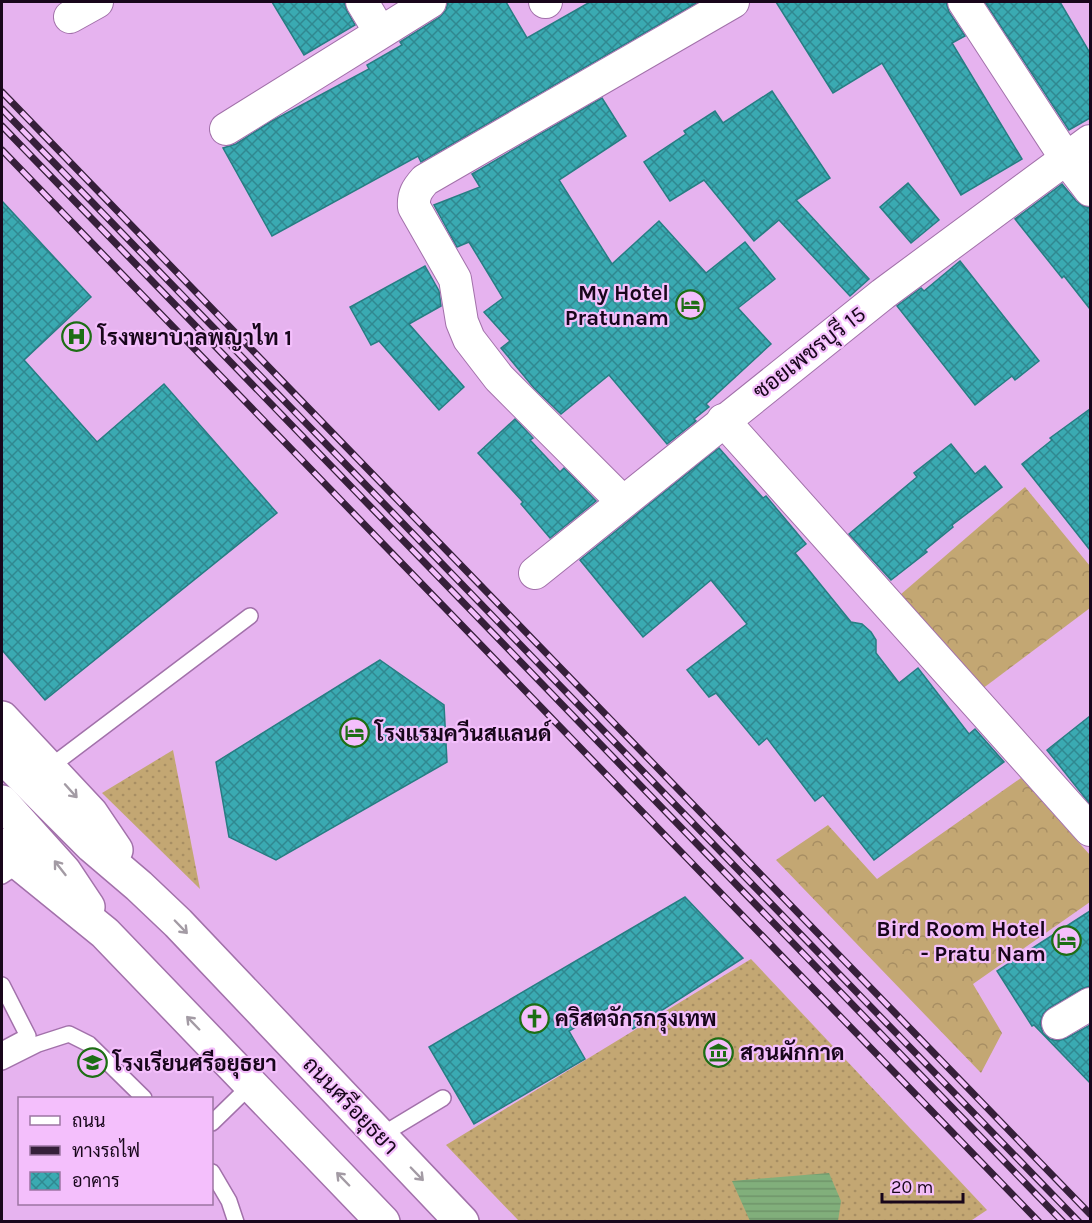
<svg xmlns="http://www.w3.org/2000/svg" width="1092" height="1223" font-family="Karla,Sarabun,sans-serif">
<defs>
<pattern id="forest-crowns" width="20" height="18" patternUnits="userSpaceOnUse" patternTransform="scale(1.5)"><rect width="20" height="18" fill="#c3a773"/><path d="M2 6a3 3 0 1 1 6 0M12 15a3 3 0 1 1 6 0" fill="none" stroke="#a78e63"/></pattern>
<pattern id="garden-dots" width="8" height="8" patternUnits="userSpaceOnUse" patternTransform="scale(1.5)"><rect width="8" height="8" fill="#c3a773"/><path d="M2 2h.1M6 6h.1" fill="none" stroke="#a78e63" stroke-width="1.8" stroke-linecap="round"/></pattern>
<pattern id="water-rules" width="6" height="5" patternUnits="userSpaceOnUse" patternTransform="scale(1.5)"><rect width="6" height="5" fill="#81af7b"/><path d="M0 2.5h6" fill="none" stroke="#6f956a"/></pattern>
<pattern id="building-cross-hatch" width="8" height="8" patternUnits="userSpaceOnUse" patternTransform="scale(1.5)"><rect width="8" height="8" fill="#3aaab2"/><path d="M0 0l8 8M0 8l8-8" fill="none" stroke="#308890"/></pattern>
</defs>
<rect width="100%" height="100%" fill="#e6b3ef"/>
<!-- forest -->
<g fill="url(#forest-crowns)">
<polygon points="1025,487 1090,566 1090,608 982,689 900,595"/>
<polygon points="1021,778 1090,855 1090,902 973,984 1002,1033 981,1073 776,860 828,825 877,879"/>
</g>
<!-- garden -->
<g fill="url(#garden-dots)">
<polygon points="173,750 200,889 102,793"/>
<polygon points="751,959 987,1210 969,1222 519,1221 446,1145"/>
</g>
<!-- water -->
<polygon fill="url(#water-rules)" points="829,1173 841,1201 838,1221 750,1221 732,1181"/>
<!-- building -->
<g fill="url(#building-cross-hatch)" stroke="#277d83" stroke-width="1.5">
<polygon points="272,2 344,2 347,11 355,25 304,55"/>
<polygon points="448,2 506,2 527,38 590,2 698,2 421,162 418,156 272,236 223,148 236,144 272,121 369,69 367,65 402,45 400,42 440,17 446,10"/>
<polygon points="776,2 946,2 949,12 965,36 952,43 1022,159 961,195 882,63 833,93"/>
<polygon points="985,2 1060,2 1090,53 1090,118 1069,130"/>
<polygon points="772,91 830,178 796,200 869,279 850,296 779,220 754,241 704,180 670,201 644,162 686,134 684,131 715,111 723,123"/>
<polygon points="602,98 626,136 559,180 612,264 659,221 706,273 745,242 775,279 738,308 771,344 706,404 709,407 694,419 696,421 667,444 609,375 561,414 534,388 501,348 510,341 484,312 503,298 469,242 457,247 434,205 480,187 472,174"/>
<polygon points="908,183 939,220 911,243 880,207"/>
<polygon points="1062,184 1076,201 1083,206 1090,208 1090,309 1064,276 1062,278 1015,219"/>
<polygon points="2,201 91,297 24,360 97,442 164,384 277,513 45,700 2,650"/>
<polygon points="960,261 1039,361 1015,380 1012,376 975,405 897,306 921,288 924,291"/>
<polygon points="425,266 439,291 441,306 409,324 464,387 439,410 379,341 371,345 350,307"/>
<polygon points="1090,409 1090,550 1022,464 1052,440 1050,438"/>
<polygon points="515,419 533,438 530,440 560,472 564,468 596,501 550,538 521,504 523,502 478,453"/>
<polygon points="951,444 975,474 985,466 1002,487 952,525 953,527 925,550 927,552 891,580 849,534 917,477 914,473"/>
<polygon points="719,448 763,498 766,496 806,544 795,553 851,622 862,624 871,632 876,640 876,653 899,683 918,668 969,734 975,729 1004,762 874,860 823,795 815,801 767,738 759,745 716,693 709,697 687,670 747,624 711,580 643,637 580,560"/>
<polygon points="380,660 444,705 447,762 276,860 229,837 216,762"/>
<polygon points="1090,716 1090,804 1047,750"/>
<polygon points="685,897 743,958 633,1029 618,1002 569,1031 585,1059 474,1124 429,1047"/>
<polygon points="1090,911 1090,986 1081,989 1049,1008 1043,1014 1040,1023 1043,1033 1050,1039 1058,1041 1067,1038 1090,1025 1090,1083 1034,1025 1032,1026 997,971"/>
</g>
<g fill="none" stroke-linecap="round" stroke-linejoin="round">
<defs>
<g id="lane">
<polyline points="50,767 250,616"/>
<polyline points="2,876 20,864"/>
<polyline points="2,985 28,1036 2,1050"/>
<polyline points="2,1062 38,1044 69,1034 89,1044 144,1098"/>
<polyline points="212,1123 252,1084"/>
<polyline points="380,1136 443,1098"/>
<polyline points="212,1172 229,1201 236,1222"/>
</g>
<g id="street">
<polyline points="362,2 380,32"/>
<polyline points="545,2 546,2"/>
<polyline points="964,2 1067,160 1090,190"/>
<polyline points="70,17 97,2"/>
<polyline points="226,129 430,2"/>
<polyline points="723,420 1090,830"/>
<path d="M 622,501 L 499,378 L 469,339 L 462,322 L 455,279 L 414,207 C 413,195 417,189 425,180 L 733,2"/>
<polyline points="535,573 883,294 1090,141"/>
<polyline points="1058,1023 1090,1004"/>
</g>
<g id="secondary">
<polyline points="2,718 91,813 116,850"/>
<polyline points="2,756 92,846 139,886 178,923 462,1222"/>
<polyline points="2,802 64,871 88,907"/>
<polyline points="2,845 20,864 105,933 383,1222"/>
</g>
</defs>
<!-- lane casing -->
<use href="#lane" stroke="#a271aa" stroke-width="18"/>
<!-- street casing -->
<use href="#street" stroke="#a271aa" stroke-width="34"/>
<!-- secondary casing -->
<use href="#secondary" stroke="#a271aa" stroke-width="36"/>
<!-- lane -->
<use href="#lane" stroke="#fff" stroke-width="15"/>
<!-- street -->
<use href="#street" stroke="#fff" stroke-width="32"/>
<!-- secondary -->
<use href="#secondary" stroke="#fff" stroke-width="33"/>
<defs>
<g id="rail">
<polyline points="2,92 1090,1214"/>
<polyline points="2,109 1079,1222"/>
<polyline points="2,126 1063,1222"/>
<polyline points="2,150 1039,1222"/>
</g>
</defs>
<!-- rail casing -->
<use href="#rail" stroke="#361f3a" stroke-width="7"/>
<!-- rail -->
<use href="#rail" stroke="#f4bffc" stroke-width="4.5" stroke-dasharray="14" stroke-linecap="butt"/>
</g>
<!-- one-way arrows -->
<defs><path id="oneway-shaft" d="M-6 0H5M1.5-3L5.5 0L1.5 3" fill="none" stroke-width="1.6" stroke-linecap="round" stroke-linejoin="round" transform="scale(1.5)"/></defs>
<g stroke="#a39ba4">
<use href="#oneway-shaft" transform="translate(71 791) rotate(48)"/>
<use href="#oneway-shaft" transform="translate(60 868) rotate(-128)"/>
<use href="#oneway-shaft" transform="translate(181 927) rotate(46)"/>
<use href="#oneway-shaft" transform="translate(193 1023) rotate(-134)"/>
<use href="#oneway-shaft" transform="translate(417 1174) rotate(46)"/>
<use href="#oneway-shaft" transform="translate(343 1179) rotate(-134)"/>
</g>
<!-- icons -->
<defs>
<symbol id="hotel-ring" viewBox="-11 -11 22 22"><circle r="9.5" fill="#f4bffc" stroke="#1d6e14" stroke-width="1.5"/><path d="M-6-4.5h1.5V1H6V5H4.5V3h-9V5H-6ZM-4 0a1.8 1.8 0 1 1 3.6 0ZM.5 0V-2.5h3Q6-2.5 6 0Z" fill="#1d6e14"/></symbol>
<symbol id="hospital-ring" viewBox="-11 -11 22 22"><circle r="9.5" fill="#f4bffc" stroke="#1d6e14" stroke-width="1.5"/><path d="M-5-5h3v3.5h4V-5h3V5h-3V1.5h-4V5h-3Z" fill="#1d6e14"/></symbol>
<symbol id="church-ring" viewBox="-11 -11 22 22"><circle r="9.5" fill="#f4bffc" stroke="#1d6e14" stroke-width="1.5"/><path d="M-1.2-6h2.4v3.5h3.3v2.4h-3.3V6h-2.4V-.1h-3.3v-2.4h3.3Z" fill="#1d6e14"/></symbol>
<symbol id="museum-ring" viewBox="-11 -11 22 22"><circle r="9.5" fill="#f4bffc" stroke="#1d6e14" stroke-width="1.5"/><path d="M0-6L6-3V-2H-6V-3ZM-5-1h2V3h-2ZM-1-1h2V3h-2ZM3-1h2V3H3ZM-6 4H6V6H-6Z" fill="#1d6e14"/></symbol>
<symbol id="school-ring" viewBox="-11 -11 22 22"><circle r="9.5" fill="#f4bffc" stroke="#1d6e14" stroke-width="1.5"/><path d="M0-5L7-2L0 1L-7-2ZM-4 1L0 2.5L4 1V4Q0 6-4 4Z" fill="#1d6e14"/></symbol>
</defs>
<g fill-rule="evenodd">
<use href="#hotel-ring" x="674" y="288" width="33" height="33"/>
<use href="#hospital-ring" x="60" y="320" width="33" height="33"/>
<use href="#hotel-ring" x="338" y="716" width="33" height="33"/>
<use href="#hotel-ring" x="1050" y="924" width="33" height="33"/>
<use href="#church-ring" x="518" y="1002" width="33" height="33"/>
<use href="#museum-ring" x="702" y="1036" width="33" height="33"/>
<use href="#school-ring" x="76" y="1046" width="33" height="33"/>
</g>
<g text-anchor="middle" stroke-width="4.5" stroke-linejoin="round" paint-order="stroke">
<!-- poi labels -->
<g font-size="22" font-weight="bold" fill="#18061b" stroke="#f4bffc" text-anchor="start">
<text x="669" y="300" text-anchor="end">My Hotel<tspan x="669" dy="25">Pratunam</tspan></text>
<text x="98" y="345">โรงพยาบาลพญาไท 1</text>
<text x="375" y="741">โรงแรมควีนสแลนด์</text>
<text x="1046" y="936" text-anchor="end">Bird Room Hotel<tspan x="1046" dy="25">- Pratu Nam</tspan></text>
<text x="555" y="1026">คริสตจักรกรุงเทพ</text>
<text x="740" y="1060">สวนผักกาด</text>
<text x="113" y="1071">โรงเรียนศรีอยุธยา</text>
</g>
<!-- street labels -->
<g font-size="22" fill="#18061b" stroke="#f4bffc">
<text transform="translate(809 352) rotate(-38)" y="8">ซอยเพชรบุรี 15</text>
<text transform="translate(351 1105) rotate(46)" y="8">ถนนศรีอยุธยา</text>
</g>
</g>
<!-- border -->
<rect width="1092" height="1223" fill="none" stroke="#18061b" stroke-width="6"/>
<!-- legend -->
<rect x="18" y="1097" width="195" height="108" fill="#f4bffc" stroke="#9c75a2" stroke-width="1.5"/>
<rect x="30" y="1116" width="30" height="9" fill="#ffffff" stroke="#9c75a2" stroke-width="1.5"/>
<text x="72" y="1127" font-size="18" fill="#18061b">ถนน</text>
<rect x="30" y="1146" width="30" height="9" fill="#361f3a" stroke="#9c75a2" stroke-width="1.5"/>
<text x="72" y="1157" font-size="18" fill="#18061b">ทางรถไฟ</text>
<rect x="30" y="1172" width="30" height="18" fill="url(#building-cross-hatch)" stroke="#9c75a2" stroke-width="1.5"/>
<text x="72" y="1187" font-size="18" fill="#18061b">อาคาร</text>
<!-- scale -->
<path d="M882 1193v9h81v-9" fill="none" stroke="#18061b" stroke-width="3"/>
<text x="891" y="1193" font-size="18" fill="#18061b" stroke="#f4bffc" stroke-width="4.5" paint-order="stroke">20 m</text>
</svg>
